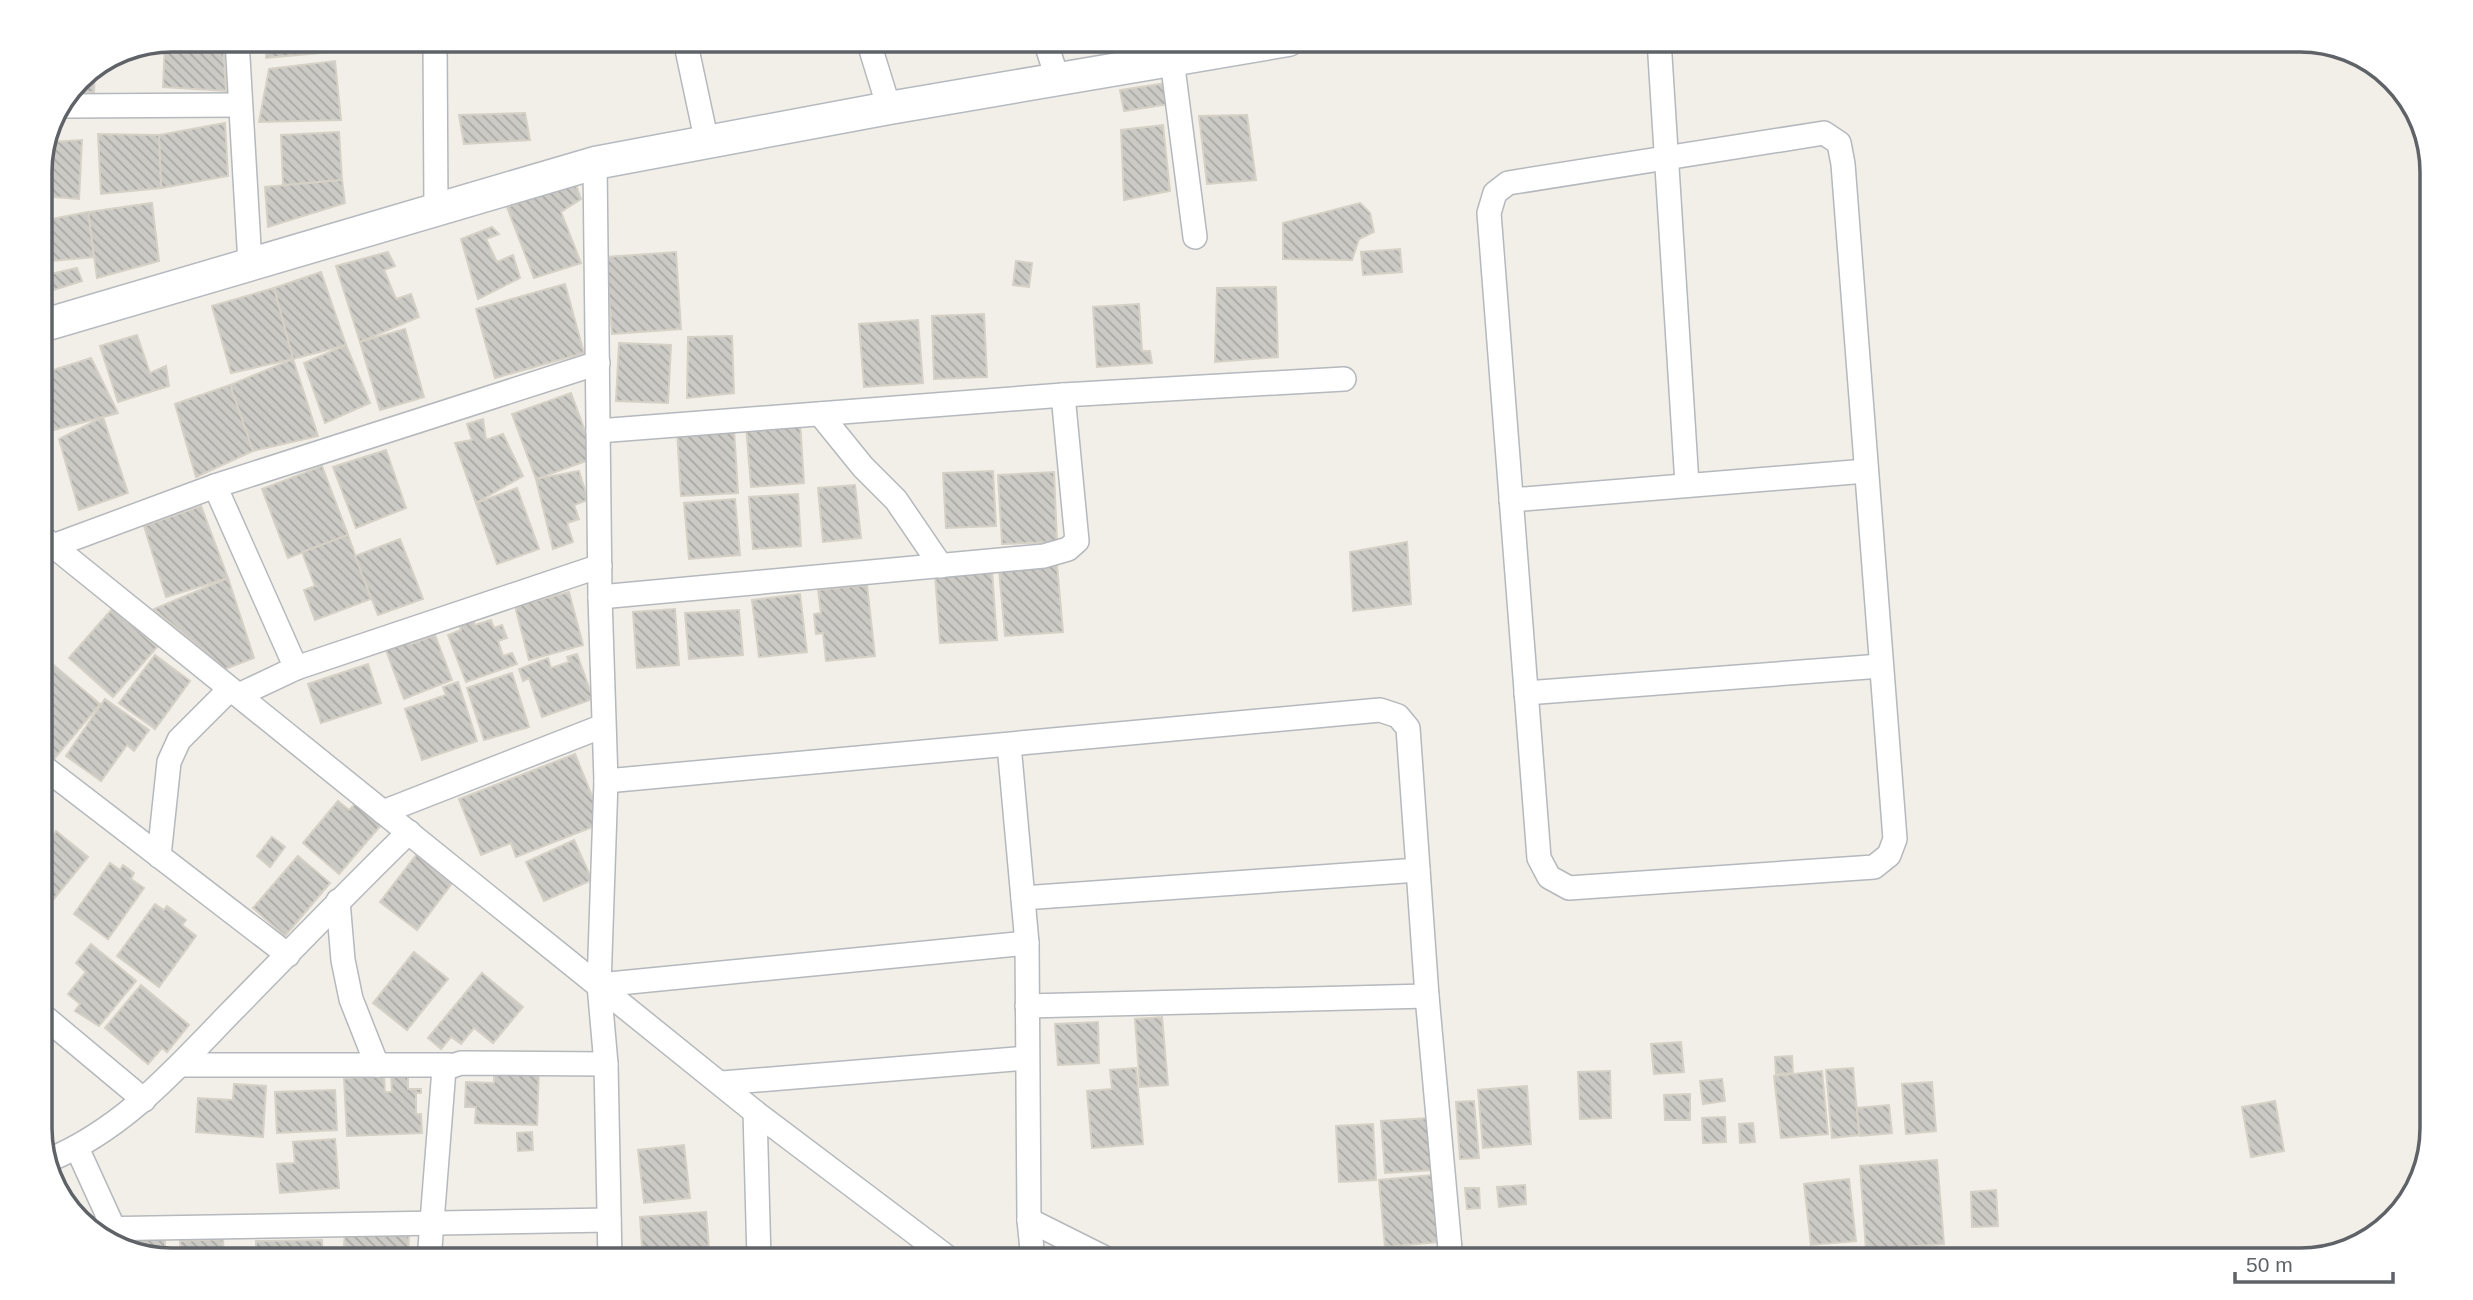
<svg xmlns="http://www.w3.org/2000/svg" width="2473" height="1300" font-family="Helvetica,sans-serif">
<defs>
<pattern id="building-back-hatch" width="6" height="6" patternUnits="userSpaceOnUse" patternTransform="scale(1.75)"><rect width="6" height="6" fill="#cccac5"/><path d="M-1 5l2 2M0 0l6 6M5-1l2 2" fill="none" stroke="#a9a8a4"/></pattern>
</defs>
<rect width="100%" height="100%" fill="#f1efe8"/>
<!-- building -->
<g fill="url(#building-back-hatch)" stroke="#d6d1c6" stroke-width="2">
<polygon points="223,40 226,91 163,87 165,42"/>
<polygon points="266,40 330,40 330,52 266,58"/>
<polygon points="335,61 341,120 259,122 269,69"/>
<polygon points="95,68 94,92 73,93 79,79"/>
<polygon points="1167,83 1170,104 1124,111 1120,90"/>
<polygon points="525,113 530,140 464,144 459,115"/>
<polygon points="1247,115 1256,180 1207,184 1199,116"/>
<polygon points="225,123 228,176 161,188 159,135"/>
<polygon points="1163,125 1170,191 1124,200 1121,130"/>
<polygon points="339,132 342,180 283,185 281,135"/>
<polygon points="98,134 159,135 161,188 101,194"/>
<polygon points="82,140 79,199 41,196 41,164 50,142"/>
<polygon points="342,180 345,203 268,227 265,187"/>
<polygon points="575,182 581,199 561,212 581,263 534,278 507,207"/>
<polygon points="152,203 159,261 97,278 88,212"/>
<polygon points="1360,203 1370,213 1374,232 1359,239 1352,260 1283,259 1283,223"/>
<polygon points="88,212 94,257 41,262 41,221"/>
<polygon points="492,227 499,234 486,239 497,262 513,255 520,278 478,299 461,239"/>
<polygon points="1400,249 1402,272 1363,275 1361,252"/>
<polygon points="388,252 395,266 384,270 396,299 411,294 419,317 360,342 336,266"/>
<polygon points="676,252 681,329 612,334 606,257"/>
<polygon points="1016,261 1032,263 1029,287 1013,285"/>
<polygon points="77,268 82,281 41,294 41,276"/>
<polygon points="321,272 346,345 293,359 274,288"/>
<polygon points="565,284 584,353 495,378 476,309"/>
<polygon points="1276,287 1278,357 1215,362 1217,288"/>
<polygon points="274,288 293,359 231,373 212,306"/>
<polygon points="1139,304 1142,351 1150,351 1152,363 1097,367 1093,307"/>
<polygon points="984,314 987,377 934,379 932,316"/>
<polygon points="918,320 923,383 864,387 859,324"/>
<polygon points="405,329 424,397 380,410 360,342"/>
<polygon points="137,335 150,373 166,366 169,386 118,402 100,346"/>
<polygon points="732,336 734,393 687,398 688,337"/>
<polygon points="619,343 671,345 668,403 616,401"/>
<polygon points="346,345 370,403 325,423 304,363"/>
<polygon points="91,358 118,413 43,433 41,374"/>
<polygon points="293,359 318,436 253,451 230,385"/>
<polygon points="230,385 253,451 196,477 175,404"/>
<polygon points="571,393 595,458 536,479 512,414"/>
<polygon points="103,417 128,493 79,510 59,439"/>
<polygon points="483,419 486,440 503,434 523,476 476,503 455,443 472,440 467,424"/>
<polygon points="800,422 804,483 751,487 746,426"/>
<polygon points="734,429 738,493 681,496 677,432"/>
<polygon points="386,450 406,508 356,528 333,467"/>
<polygon points="322,466 348,535 288,558 262,489"/>
<polygon points="579,471 588,500 574,505 579,519 567,523 573,542 553,549 536,479"/>
<polygon points="993,471 996,526 946,528 943,473"/>
<polygon points="1054,472 1057,542 1002,544 998,475"/>
<polygon points="855,485 861,538 823,542 818,488"/>
<polygon points="517,488 539,549 497,564 476,503"/>
<polygon points="798,494 801,546 753,549 749,497"/>
<polygon points="735,499 740,555 689,559 684,503"/>
<polygon points="201,506 228,578 166,597 144,526"/>
<polygon points="348,535 371,599 315,620 304,590 315,586 302,552"/>
<polygon points="400,539 423,599 378,615 355,556"/>
<polygon points="1407,542 1411,604 1353,611 1350,552"/>
<polygon points="1057,565 1063,632 1005,636 999,570"/>
<polygon points="992,571 997,640 940,643 935,574"/>
<polygon points="228,578 254,658 225,669 154,609"/>
<polygon points="867,585 875,656 826,661 823,633 816,634 814,614 821,613 818,590"/>
<polygon points="569,592 583,645 529,660 515,606"/>
<polygon points="800,594 807,652 759,657 752,600"/>
<polygon points="113,608 157,647 113,697 69,658"/>
<polygon points="675,609 679,665 637,668 633,612"/>
<polygon points="739,610 743,655 689,659 685,613"/>
<polygon points="472,617 475,625 491,620 494,628 502,625 507,638 498,641 503,656 512,653 517,664 466,682 448,635 461,630 458,622"/>
<polygon points="435,635 452,680 404,699 386,650 408,637 411,644"/>
<polygon points="577,654 593,699 542,717 529,678 523,681 519,669 548,658 551,668 569,662 567,657"/>
<polygon points="155,655 190,681 155,729 119,703"/>
<polygon points="49,661 100,704 49,765 41,757 41,671"/>
<polygon points="368,664 381,703 321,723 308,684"/>
<polygon points="512,673 529,727 484,740 467,688"/>
<polygon points="458,682 477,741 422,760 405,709 446,695 443,687"/>
<polygon points="105,699 149,730 134,751 127,745 101,781 66,756"/>
<polygon points="575,754 603,823 516,857 511,843 481,855 459,799"/>
<polygon points="338,801 349,810 356,803 381,825 339,874 303,843"/>
<polygon points="56,831 88,857 53,900 41,890 41,849"/>
<polygon points="272,837 285,847 270,867 257,856"/>
<polygon points="574,840 592,880 544,901 526,862"/>
<polygon points="417,854 453,882 417,930 380,902"/>
<polygon points="298,856 330,883 285,936 253,908"/>
<polygon points="110,863 120,870 123,865 134,873 131,879 144,888 108,939 74,914"/>
<polygon points="155,904 164,910 167,906 186,920 182,925 196,936 159,987 117,956"/>
<polygon points="91,944 136,981 99,1026 75,1011 80,1004 68,994 86,972 76,963"/>
<polygon points="414,952 448,979 407,1030 373,1003"/>
<polygon points="482,973 523,1007 493,1043 474,1028 461,1044 451,1037 441,1049 428,1038"/>
<polygon points="141,985 189,1025 167,1052 162,1048 148,1064 105,1028"/>
<polygon points="1162,1017 1168,1085 1140,1087 1135,1019"/>
<polygon points="1098,1022 1099,1063 1058,1065 1055,1024"/>
<polygon points="1681,1042 1684,1072 1654,1074 1651,1044"/>
<polygon points="1792,1056 1793,1073 1776,1074 1775,1057"/>
<polygon points="539,1067 537,1125 475,1123 476,1107 465,1107 466,1082 494,1083 494,1071"/>
<polygon points="1136,1068 1143,1144 1092,1148 1087,1091 1112,1089 1110,1070"/>
<polygon points="1853,1068 1859,1135 1832,1138 1826,1070"/>
<polygon points="1610,1071 1611,1118 1580,1119 1578,1072"/>
<polygon points="1822,1071 1828,1134 1781,1138 1774,1076"/>
<polygon points="391,1073 408,1073 408,1089 421,1089 421,1093 416,1093 416,1114 421,1114 422,1133 347,1136 344,1078 384,1076 385,1092 392,1092"/>
<polygon points="1722,1079 1725,1101 1703,1104 1700,1081"/>
<polygon points="1932,1082 1936,1131 1906,1134 1902,1084"/>
<polygon points="234,1084 266,1086 263,1137 196,1132 198,1098 233,1100"/>
<polygon points="1527,1086 1531,1144 1483,1148 1478,1090"/>
<polygon points="335,1090 337,1130 277,1133 275,1092"/>
<polygon points="1690,1094 1690,1120 1665,1120 1664,1095"/>
<polygon points="1474,1101 1479,1158 1460,1159 1456,1102"/>
<polygon points="2275,1101 2284,1151 2251,1157 2242,1107"/>
<polygon points="1889,1105 1892,1133 1860,1136 1857,1108"/>
<polygon points="1725,1117 1726,1142 1703,1143 1702,1118"/>
<polygon points="1429,1118 1433,1170 1385,1173 1381,1121"/>
<polygon points="1753,1123 1755,1142 1740,1143 1739,1124"/>
<polygon points="1373,1124 1376,1180 1339,1182 1336,1126"/>
<polygon points="532,1132 533,1150 518,1151 517,1133"/>
<polygon points="335,1139 339,1188 280,1193 277,1164 295,1163 293,1142"/>
<polygon points="684,1145 690,1198 644,1203 638,1150"/>
<polygon points="1937,1160 1944,1244 1866,1250 1860,1166"/>
<polygon points="1433,1175 1439,1242 1385,1247 1379,1180"/>
<polygon points="1849,1179 1856,1241 1811,1245 1804,1184"/>
<polygon points="1525,1185 1526,1204 1499,1207 1497,1187"/>
<polygon points="1465,1188 1479,1188 1480,1208 1467,1209"/>
<polygon points="1996,1190 1998,1226 1972,1227 1971,1192"/>
<polygon points="706,1212 710,1260 643,1260 640,1217"/>
<polygon points="345,1232 409,1236 408,1260 343,1260"/>
<polygon points="165,1239 165,1258 113,1246 113,1240"/>
<polygon points="223,1239 224,1260 181,1260 180,1241"/>
<polygon points="322,1240 323,1260 256,1260 256,1241"/>
<polygon points="1928,1248 1929,1260 1871,1260 1870,1254"/>
<polygon points="1549,1252 1550,1260 1471,1260 1471,1257"/>
<polygon points="1318,1253 1318,1260 1270,1260 1270,1254"/>
</g>
<g fill="none" stroke-linecap="round" stroke-linejoin="round">
<defs>
<g id="street">
<polyline points="237,40 250,264"/>
<polyline points="435,40 436,210"/>
<polyline points="685,40 707,143"/>
<polyline points="868,40 889,108"/>
<polyline points="1045,40 1058,81"/>
<polyline points="1659,40 1687,484"/>
<polyline points="1172,60 1195,237"/>
<polyline points="67,106 238,105"/>
<polygon points="1824,133 1839,143 1843,164 1895,839 1889,855 1874,867 1569,888 1549,877 1539,858 1489,213 1495,193 1508,183"/>
<polyline points="595,163 600,597 606,781 599,985 606,1064 610,1260"/>
<polyline points="820,414 863,467 896,500 941,566"/>
<polyline points="598,431 1063,395 1344,379"/>
<polyline points="215,486 296,668"/>
<polyline points="1511,500 1866,471"/>
<polyline points="41,536 755,1112 951,1260"/>
<polyline points="53,546 215,486 598,363"/>
<polyline points="600,597 1044,556 1068,549 1077,541 1063,395"/>
<polyline points="1526,693 1881,666"/>
<polyline points="239,695 296,668 600,566"/>
<polyline points="1009,745 1027,943 1029,1220 1033,1260"/>
<polyline points="41,765 288,955"/>
<polyline points="606,781 1380,710 1398,716 1408,728 1427,996 1451,1260"/>
<polyline points="383,812 603,726"/>
<polyline points="159,856 169,762 179,740 230,689"/>
<polyline points="1023,898 1418,870"/>
<polyline points="338,901 343,960 351,999 377,1065"/>
<polyline points="599,985 1027,943"/>
<polyline points="1027,1006 1427,996"/>
<polyline points="41,1014 144,1100"/>
<polyline points="180,1065 450,1065"/>
<polyline points="722,1083 1027,1058"/>
<polyline points="755,1112 759,1260"/>
<polyline points="77,1148 114,1229"/>
<path d="M 49,1160 C 123,1129 174,1071 229,1014 C 289,953 348,891 409,832"/>
<polyline points="1029,1220 1109,1260"/>
<polyline points="94,1229 609,1220"/>
<polyline points="429,1260 444,1069 461,1063 606,1064"/>
</g>
<polyline id="secondary" points="41,326 595,163 889,108 1288,40"/>
</defs>
<!-- street casing -->
<use href="#street" stroke="#b5b8bc" stroke-width="26"/>
<!-- secondary casing -->
<use href="#secondary" stroke="#b6babf" stroke-width="35"/>
<!-- street -->
<use href="#street" stroke="#fff" stroke-width="23"/>
<!-- secondary -->
<use href="#secondary" stroke="#fff" stroke-width="32"/>
</g>
<!-- crop -->
<path d="M0 0H2473V1300H0ZM172 52H2300A120 120 0 0 1 2420 172V1128A120 120 0 0 1 2300 1248H172A120 120 0 0 1 52 1128V172A120 120 0 0 1 172 52Z" fill="#fff" fill-rule="evenodd"/>
<path fill="none" stroke="#5f6368" stroke-width="3.5" d="M172 52H2300A120 120 0 0 1 2420 172V1128A120 120 0 0 1 2300 1248H172A120 120 0 0 1 52 1128V172A120 120 0 0 1 172 52Z"/>
<!-- scale -->
<path d="M2235 1272v10h158v-10" fill="none" stroke="#5f6368" stroke-width="3.5"/>
<text x="2246" y="1272" font-size="21" fill="#5f6368" stroke="#ffffff" stroke-width="5" paint-order="stroke">50 m</text>
</svg>
